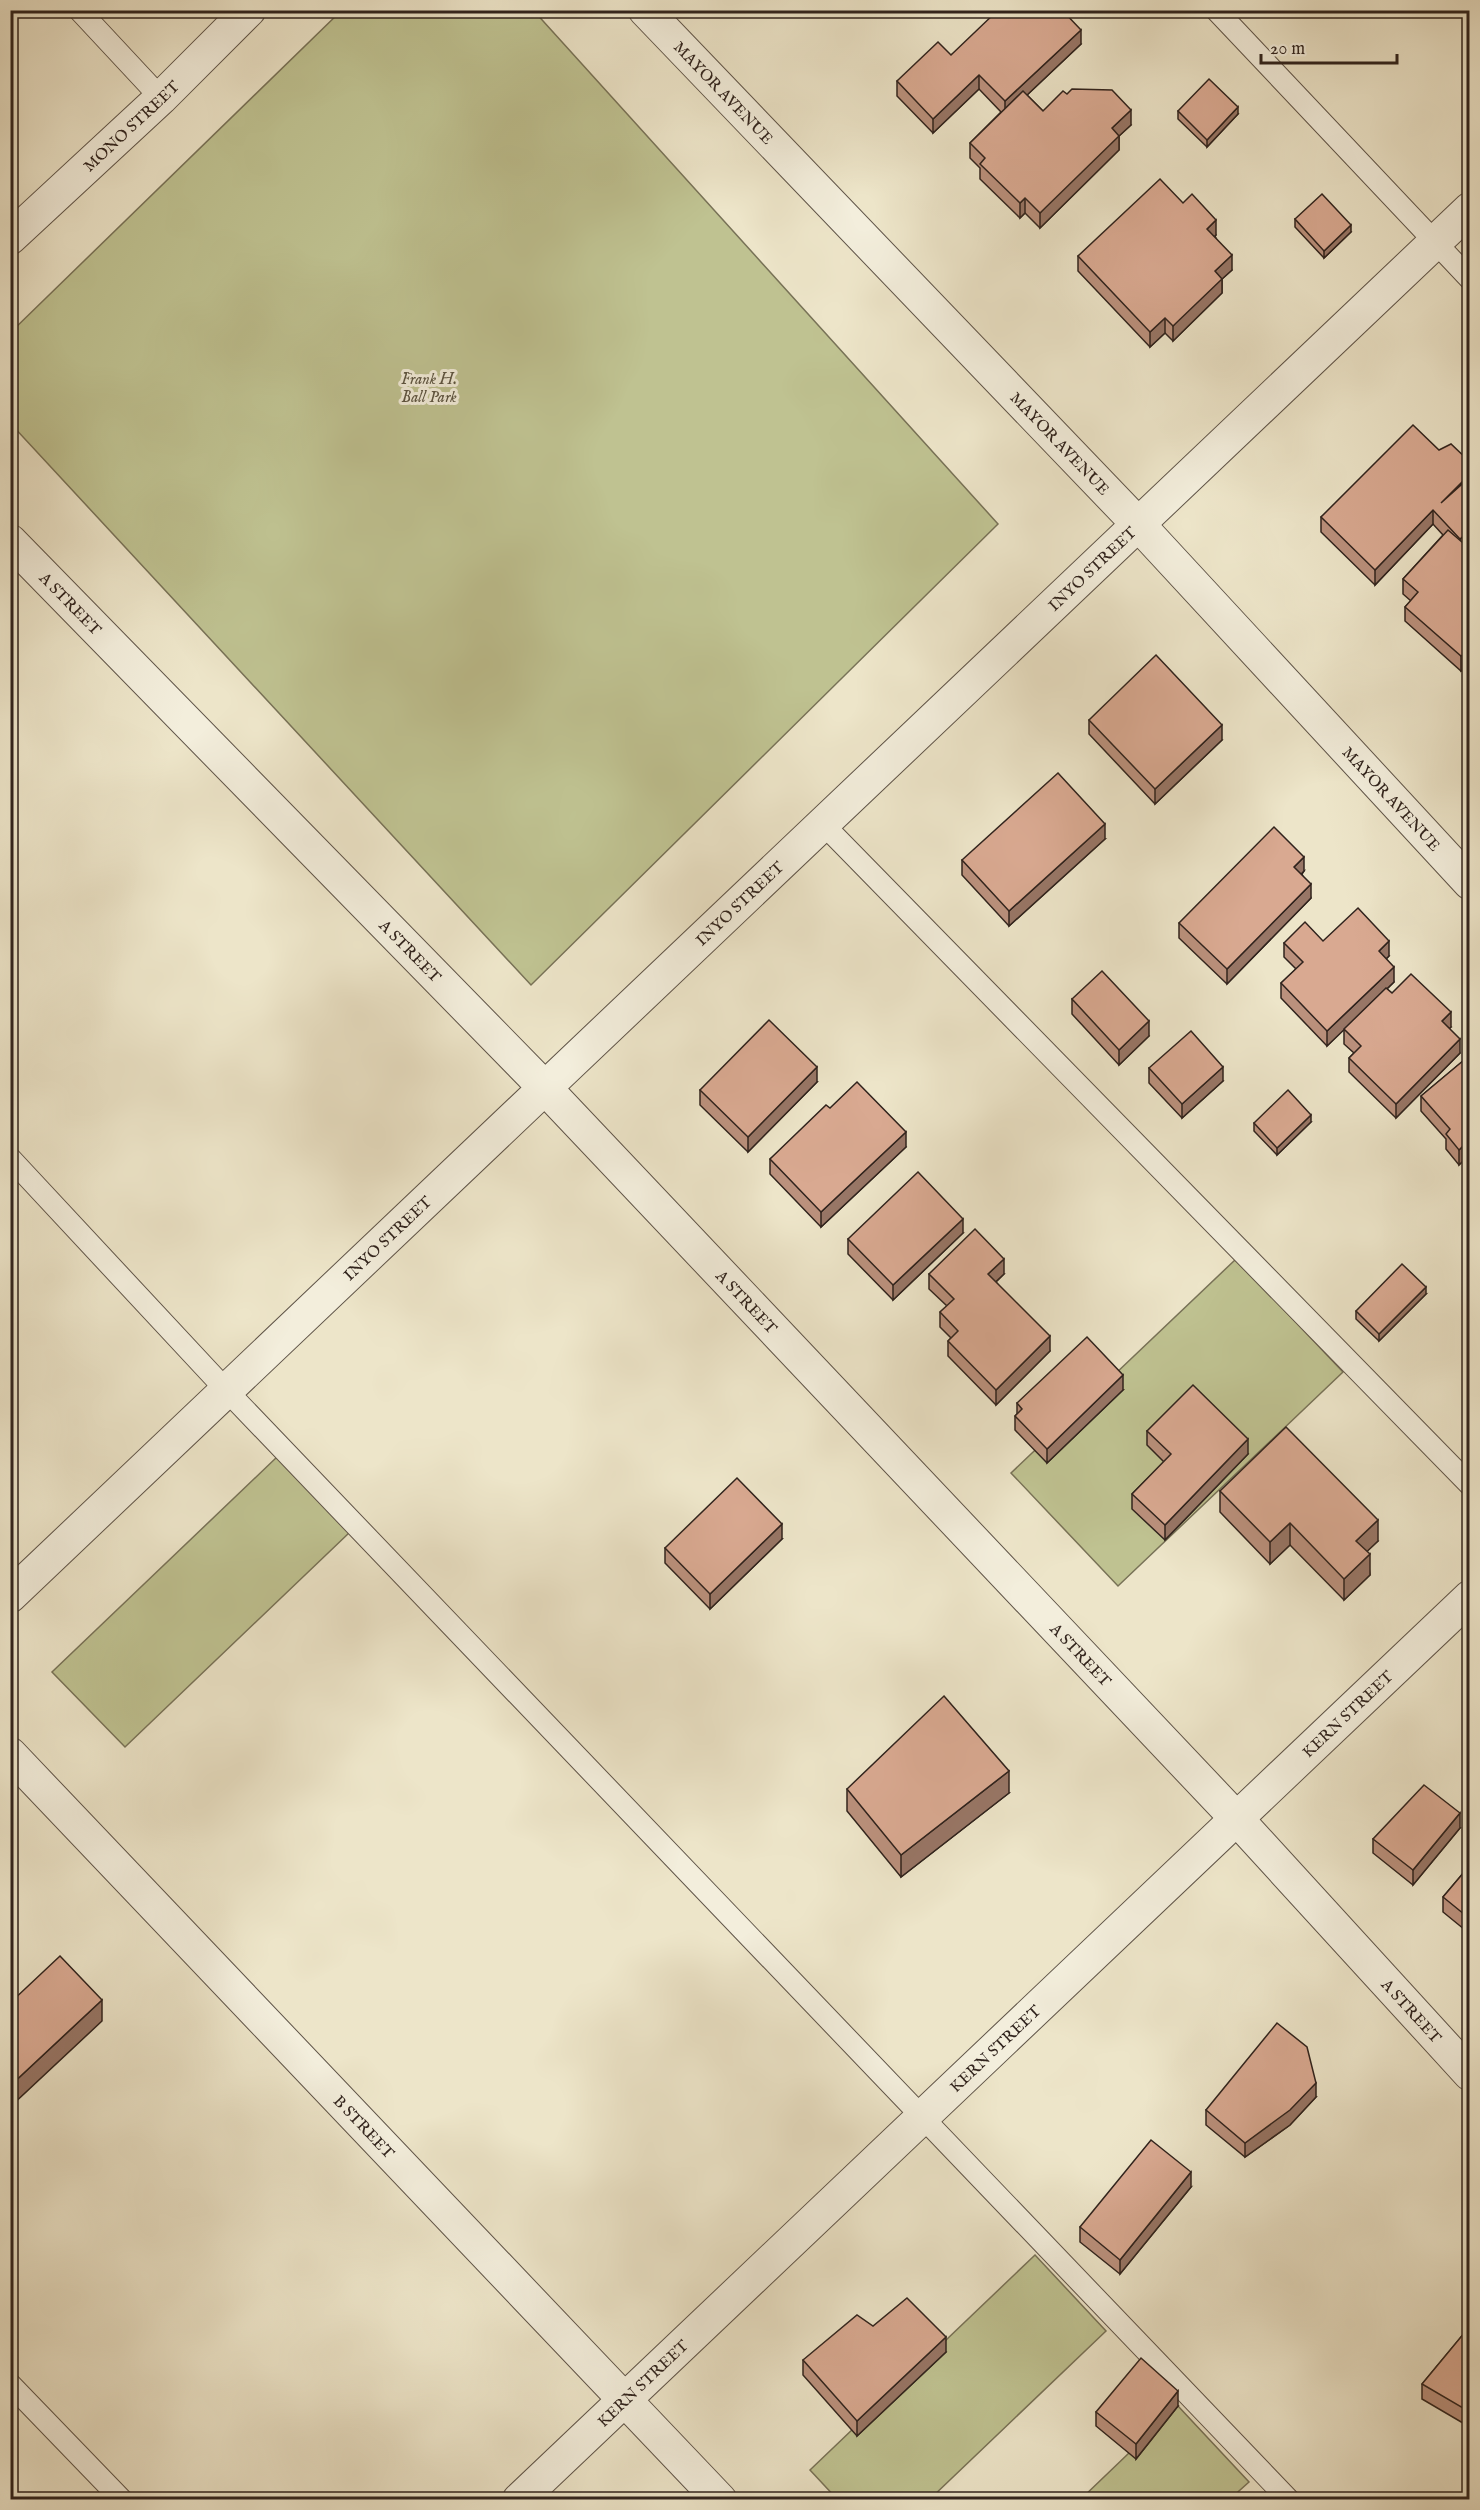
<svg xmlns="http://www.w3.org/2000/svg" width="1480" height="2510" font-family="'IM FELL English',serif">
<rect width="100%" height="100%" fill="#ede5c9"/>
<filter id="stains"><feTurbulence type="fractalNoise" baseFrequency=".00333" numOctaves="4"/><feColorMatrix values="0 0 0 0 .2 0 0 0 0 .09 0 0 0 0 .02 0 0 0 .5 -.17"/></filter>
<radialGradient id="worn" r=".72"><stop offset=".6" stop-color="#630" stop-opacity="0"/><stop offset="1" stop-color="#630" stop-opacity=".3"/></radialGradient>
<!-- green -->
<g fill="#bfc291" stroke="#787257" stroke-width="1.5">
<polygon points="342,10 534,11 998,524 531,985 11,424 11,332"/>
<polygon points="1236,1259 1343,1372 1118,1586 1011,1473"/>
<polygon points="278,1456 350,1532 125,1747 52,1672"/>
<polygon points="1035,2255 1106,2331 930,2499 837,2499 810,2470"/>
<polygon points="1178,2406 1249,2482 1230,2499 1080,2500"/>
</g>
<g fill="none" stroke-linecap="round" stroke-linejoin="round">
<defs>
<g id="lane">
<polyline points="79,10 161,98"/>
<polyline points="1216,10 1470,279"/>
<polyline points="823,824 1470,1485"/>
<polyline points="10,1158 227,1391 1289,2500"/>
<polyline points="10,2384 122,2500"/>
</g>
<g id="street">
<path id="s1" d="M 645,10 L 1138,524 L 1470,883"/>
<path id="s2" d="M 10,238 L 161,98 L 249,10"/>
<path id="s3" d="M 10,541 L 545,1088 L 1236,1818 L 1470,2074"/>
<path id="s4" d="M 10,1596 L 1470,209"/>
<path id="s5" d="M 10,1754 L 720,2500"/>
<path id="s6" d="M 519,2500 L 1470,1597"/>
</g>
</defs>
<!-- lane casing -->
<use href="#lane" stroke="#5f5448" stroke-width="23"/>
<!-- street casing -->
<use href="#street" stroke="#5f5448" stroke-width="35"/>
<!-- lane -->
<use href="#lane" stroke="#f3eedc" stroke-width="21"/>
<!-- street -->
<use href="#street" stroke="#f3eedc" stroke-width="33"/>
</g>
<!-- wall -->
<g fill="#bb917d" stroke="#30231d" stroke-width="1.5">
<polygon points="1002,16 1081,44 1027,95 1043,111 1067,94 1131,125 1119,136 1119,150 1040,228 1025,213 1020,218 980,179 980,168 970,158 970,143 1001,112 979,89 933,133 897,96 897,81 951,55"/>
<polygon points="1178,111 1238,114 1207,147 1178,119"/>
<polygon points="1183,203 1216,235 1215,236 1232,270 1222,279 1222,293 1173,341 1165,333 1150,347 1078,271 1078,256"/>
<polygon points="1295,219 1351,232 1324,258 1295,227"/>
<polygon points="1439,450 1470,462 1470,545 1467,547 1470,549 1470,665 1461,671 1405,621 1405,607 1411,601 1403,594 1403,579 1443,535 1433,524 1375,585 1321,532 1321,517"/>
<polygon points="1089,720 1222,740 1155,804 1089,734"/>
<polygon points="1105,839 1009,926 962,875 962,860"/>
<polygon points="1304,871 1302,874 1311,898 1227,984 1179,938 1179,923"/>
<polygon points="1323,941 1389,956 1386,959 1394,982 1387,989 1392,993 1451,1027 1449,1028 1460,1053 1396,1118 1349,1072 1349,1058 1354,1053 1344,1044 1344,1029 1327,1046 1281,998 1281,983 1296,969 1284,957 1284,943"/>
<polygon points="1072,999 1149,1036 1119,1065 1072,1014"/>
<polygon points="1470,1055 1469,1164 1465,1159 1459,1165 1446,1149 1446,1139 1421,1111 1421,1096"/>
<polygon points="1149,1068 1223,1081 1182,1118 1149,1083"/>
<polygon points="817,1082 748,1152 700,1105 700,1090"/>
<polygon points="830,1108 906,1147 821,1227 770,1174 770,1159"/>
<polygon points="1311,1122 1277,1155 1254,1131 1254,1123"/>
<polygon points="963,1233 893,1300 848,1254 848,1239"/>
<polygon points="929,1274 1004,1274 996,1282 1050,1351 996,1405 948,1356 948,1341 951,1338 940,1327 940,1312 947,1306 929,1289"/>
<polygon points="1426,1294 1379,1341 1356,1319 1356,1311"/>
<polygon points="1123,1390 1047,1463 1015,1430 1015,1416 1017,1414 1017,1403"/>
<polygon points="1147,1431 1248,1454 1165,1540 1132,1509 1132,1494 1164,1462 1147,1445"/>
<polygon points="1220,1491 1378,1541 1367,1551 1370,1575 1344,1600 1290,1545 1270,1564 1220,1512"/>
<polygon points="782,1539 710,1609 665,1563 665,1548"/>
<polygon points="847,1789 1009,1793 901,1877 847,1811"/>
<polygon points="1460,1828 1413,1885 1373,1853 1373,1839"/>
<polygon points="1470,1865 1470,1934 1443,1912 1443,1897"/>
<polygon points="1316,2097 1290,2125 1245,2157 1206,2125 1206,2110"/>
<polygon points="1191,2187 1120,2274 1080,2242 1080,2227"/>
<polygon points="873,2326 946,2352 857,2436 803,2375 803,2360"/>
<polygon points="1470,2326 1470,2424 1468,2426 1422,2399 1422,2384"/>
<polygon points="1178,2406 1136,2459 1096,2426 1096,2412"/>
</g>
<!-- shaded-wall -->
<g fill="#987666" stroke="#30231d" stroke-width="1.5">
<polygon points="1081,30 1081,44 1005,116 1005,101"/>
<polygon points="979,75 979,89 933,133 933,119"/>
<polygon points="1238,107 1238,114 1207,147 1207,140"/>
<polygon points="1131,110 1131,125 1119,136 1119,150 1040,228 1040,213 1112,128"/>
<polygon points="1025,198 1025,213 1020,218 1020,203"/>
<polygon points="1216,220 1216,235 1207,243 1207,229"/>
<polygon points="1351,225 1351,232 1324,258 1324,251"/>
<polygon points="1232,255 1232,270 1222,279 1222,293 1173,341 1173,326 1215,271"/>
<polygon points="1165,318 1165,333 1150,347 1150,332"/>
<polygon points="1470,474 1470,489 1441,503"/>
<polygon points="1433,510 1433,524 1375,585 1375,570"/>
<polygon points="1470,530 1470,545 1460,554 1460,539"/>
<polygon points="1470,650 1470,665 1461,671 1461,656"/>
<polygon points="1222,725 1222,740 1155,804 1155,789"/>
<polygon points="1105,824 1105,839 1009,926 1009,911"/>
<polygon points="1304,857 1304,871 1294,882 1294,867"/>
<polygon points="1311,884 1311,898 1227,984 1227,969"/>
<polygon points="1389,941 1389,956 1379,966 1379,951"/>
<polygon points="1394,967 1394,982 1327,1046 1327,1031"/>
<polygon points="1451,1012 1451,1027 1442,1036 1442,1021"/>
<polygon points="1149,1021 1149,1036 1119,1065 1119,1050"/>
<polygon points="1460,1039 1460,1053 1396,1118 1396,1104"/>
<polygon points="817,1067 817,1082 748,1152 748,1137"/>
<polygon points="1223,1067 1223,1081 1182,1118 1182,1104"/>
<polygon points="1311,1115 1311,1122 1277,1155 1277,1148"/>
<polygon points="906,1132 906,1147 821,1227 821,1212"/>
<polygon points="1465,1144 1465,1159 1459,1165 1459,1150"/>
<polygon points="963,1219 963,1233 893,1300 893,1285"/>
<polygon points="1004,1259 1004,1274 988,1289 988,1274"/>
<polygon points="1426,1287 1426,1294 1379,1341 1379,1334"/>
<polygon points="1050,1336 1050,1351 996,1405 996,1390"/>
<polygon points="1123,1375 1123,1390 1047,1463 1047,1449"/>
<polygon points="1248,1439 1248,1454 1165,1540 1165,1525"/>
<polygon points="1378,1520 1378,1541 1356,1562 1356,1541"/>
<polygon points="1290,1523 1290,1545 1270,1564 1270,1542"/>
<polygon points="782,1524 782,1539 710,1609 710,1594"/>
<polygon points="1370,1554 1370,1575 1344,1600 1344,1579"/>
<polygon points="1009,1771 1009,1793 901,1877 901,1855"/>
<polygon points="1460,1813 1460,1828 1413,1885 1413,1870"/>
<polygon points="102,2000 102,2021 10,2107 10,2086"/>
<polygon points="1316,2083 1316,2097 1290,2125 1245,2157 1245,2143"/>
<polygon points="1191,2172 1191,2187 1120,2274 1120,2260"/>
<polygon points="946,2337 946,2352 857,2436 857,2421"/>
<polygon points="1178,2391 1178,2406 1136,2459 1136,2444"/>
<polygon points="1470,2410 1470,2424 1468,2426 1468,2411"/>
</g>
<!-- building -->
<g fill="#d9a991" stroke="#30231d" stroke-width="1.5">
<polygon points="1008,10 1062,10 1081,30 1005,101 979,75 933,119 897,81 938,42 951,55 997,11 1002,16"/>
<polygon points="1209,79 1238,107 1207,140 1178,111"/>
<polygon points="1072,89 1112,90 1131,110 1112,128 1119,136 1040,213 1025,198 1020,203 980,164 985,158 970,143 1023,91 1043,111 1063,91 1067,94"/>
<polygon points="1160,179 1183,203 1192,194 1216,220 1207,229 1232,255 1215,271 1222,279 1173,326 1165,318 1150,332 1078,256"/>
<polygon points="1322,194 1351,225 1324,251 1295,219"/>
<polygon points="1413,425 1439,450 1451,444 1470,462 1470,474 1441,503 1470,477 1470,530 1460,539 1433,510 1375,570 1321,517"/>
<polygon points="1448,530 1470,549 1470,650 1461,656 1405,607 1418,592 1403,579"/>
<polygon points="1156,655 1222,725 1155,789 1089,720"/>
<polygon points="1058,773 1105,824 1009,911 962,860"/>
<polygon points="1274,827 1304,857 1294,867 1311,884 1227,969 1179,923"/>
<polygon points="1358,908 1389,941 1379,951 1394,967 1327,1031 1281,983 1303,962 1284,943 1305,922 1323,941"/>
<polygon points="1102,971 1149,1021 1119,1050 1072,999"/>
<polygon points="1411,974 1451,1012 1442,1021 1460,1039 1396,1104 1349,1058 1361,1046 1344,1029 1386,988 1392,993"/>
<polygon points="769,1020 817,1067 748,1137 700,1090"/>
<polygon points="1191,1031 1223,1067 1182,1104 1149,1068"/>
<polygon points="1470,1055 1470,1149 1465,1144 1459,1150 1446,1134 1450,1129 1421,1096"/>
<polygon points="857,1082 906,1132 821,1212 770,1159 826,1105 830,1108"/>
<polygon points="1288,1090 1311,1115 1277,1148 1254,1123"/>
<polygon points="918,1172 963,1219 893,1285 848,1239"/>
<polygon points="975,1229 1004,1259 988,1274 1050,1336 996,1390 948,1341 958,1331 940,1312 954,1299 929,1274"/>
<polygon points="1402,1264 1426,1287 1379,1334 1356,1311"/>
<polygon points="1087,1337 1123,1375 1047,1449 1015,1416 1022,1409 1017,1403"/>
<polygon points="1193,1385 1248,1439 1165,1525 1132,1494 1171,1454 1147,1431"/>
<polygon points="1286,1427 1378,1520 1356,1541 1370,1554 1344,1579 1290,1523 1270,1542 1220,1491"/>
<polygon points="737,1478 782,1524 710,1594 665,1548"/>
<polygon points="944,1696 1009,1771 901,1855 847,1789"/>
<polygon points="1424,1785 1460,1813 1413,1870 1373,1839"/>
<polygon points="1470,1865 1470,1919 1443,1897"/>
<polygon points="60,1956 102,2000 10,2086 10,2003"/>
<polygon points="1277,2023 1307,2047 1316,2083 1290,2110 1245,2143 1206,2110"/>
<polygon points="1151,2140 1191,2172 1120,2260 1080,2227"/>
<polygon points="907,2298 946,2337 857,2421 803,2360 857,2315 873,2326"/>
<polygon points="1470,2326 1470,2410 1468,2411 1422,2384"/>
<polygon points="1141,2358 1178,2391 1136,2444 1096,2412"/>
<polygon points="976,2493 983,2499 970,2499"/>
</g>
<g text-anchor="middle" stroke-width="6" stroke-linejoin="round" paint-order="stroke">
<!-- street labels -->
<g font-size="16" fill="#30231d" stroke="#f3eedc">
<text dy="6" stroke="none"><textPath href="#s1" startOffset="114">MAYOR AVENUE</textPath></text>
<text dy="6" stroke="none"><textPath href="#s2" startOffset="165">MONO STREET</textPath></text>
<text dy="6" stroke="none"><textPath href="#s1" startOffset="600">MAYOR AVENUE</textPath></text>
<text dy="6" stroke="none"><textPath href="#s4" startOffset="1492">INYO STREET</textPath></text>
<text dy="6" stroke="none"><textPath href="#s3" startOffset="87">A STREET</textPath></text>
<text dy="6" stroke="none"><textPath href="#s1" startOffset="1086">MAYOR AVENUE</textPath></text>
<text dy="6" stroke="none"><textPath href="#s4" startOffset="1006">INYO STREET</textPath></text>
<text dy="6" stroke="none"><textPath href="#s3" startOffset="573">A STREET</textPath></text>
<text dy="6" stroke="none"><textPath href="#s4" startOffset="520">INYO STREET</textPath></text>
<text dy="6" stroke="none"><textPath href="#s3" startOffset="1059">A STREET</textPath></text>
<text dy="6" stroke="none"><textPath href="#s3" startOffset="1545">A STREET</textPath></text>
<text dy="6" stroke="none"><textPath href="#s6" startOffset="1142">KERN STREET</textPath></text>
<text dy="6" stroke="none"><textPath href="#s3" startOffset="2031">A STREET</textPath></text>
<text dy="6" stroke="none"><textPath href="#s6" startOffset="656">KERN STREET</textPath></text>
<text dy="6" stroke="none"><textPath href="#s5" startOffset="514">B STREET</textPath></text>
<text dy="6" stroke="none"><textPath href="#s6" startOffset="170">KERN STREET</textPath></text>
</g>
<!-- park labels -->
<g font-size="16" font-style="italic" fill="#5b5340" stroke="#f3eedc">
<text x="429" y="384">Frank H.<tspan x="429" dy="18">Ball Park</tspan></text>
</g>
</g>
<!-- margin -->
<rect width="1480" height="2510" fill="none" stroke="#ede5c9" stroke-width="36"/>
<rect x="12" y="12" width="1456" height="2486" fill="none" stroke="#30231d" stroke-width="3"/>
<rect x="18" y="18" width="1444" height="2474" fill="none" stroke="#30231d" stroke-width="1.5"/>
<!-- scale -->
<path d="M1261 54v9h136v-9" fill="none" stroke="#30231d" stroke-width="3"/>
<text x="1270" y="54" font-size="18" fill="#30231d" stroke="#f3eedc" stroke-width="4.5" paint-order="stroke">20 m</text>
<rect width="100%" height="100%" filter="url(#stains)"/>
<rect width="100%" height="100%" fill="url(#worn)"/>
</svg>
